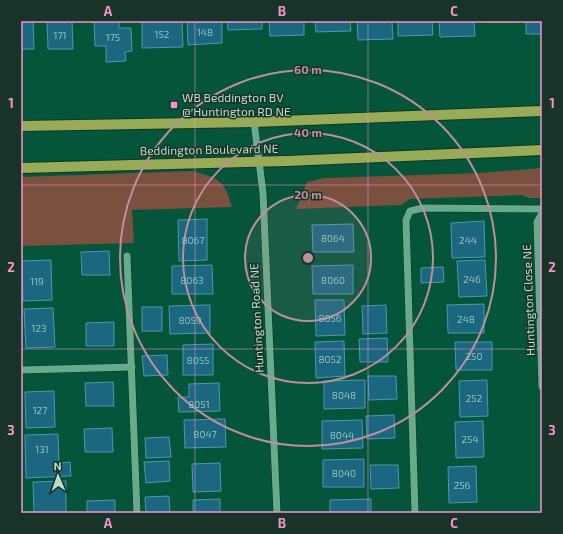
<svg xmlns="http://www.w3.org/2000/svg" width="563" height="534" font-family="'Exo 2',sans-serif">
<rect width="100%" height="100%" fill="#04553a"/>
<!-- green -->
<g fill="#7a503e">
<polygon points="542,168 542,198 529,198 522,195 410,199 401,205 296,209 307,182 324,178 481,173"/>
<path d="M 193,171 C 219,179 224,179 232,207 L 132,210 L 134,243 L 21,246 L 21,177 Z"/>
</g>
<!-- building -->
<g fill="#1a677f" stroke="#4c98b2">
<polygon points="21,21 33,21 34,49 21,49"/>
<polygon points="47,21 72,21 73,49 48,49"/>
<polygon points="94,21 119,21 119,28 131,28 132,51 125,52 126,61 106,62 106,46 95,46"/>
<polygon points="142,21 182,21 183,47 142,48"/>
<polygon points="187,21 222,21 222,43 188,45"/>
<polygon points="227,21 262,21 262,29 228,30"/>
<polygon points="269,21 304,21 304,35 270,36"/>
<polygon points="315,21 350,21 351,31 316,32"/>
<polygon points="357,21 392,21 393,39 358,40"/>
<polygon points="398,21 432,21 433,35 398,36"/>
<polygon points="439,21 474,21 475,36 440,37"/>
<rect x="484" y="21" width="35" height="1"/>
<rect x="526" y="21" width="16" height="13"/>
<polygon points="207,219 207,260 179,261 178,220"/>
<polygon points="484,221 485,257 452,258 451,223"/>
<polygon points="353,224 354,252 313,252 312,225"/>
<polygon points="109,251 110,275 82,275 81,252"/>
<polygon points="51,260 52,300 23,301 22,261"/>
<polygon points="485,260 487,296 459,297 457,261"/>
<polygon points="212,265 213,294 172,294 172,266"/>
<polygon points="353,265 353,294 313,294 312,266"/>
<polygon points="443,267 444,282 421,283 421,268"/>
<polygon points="315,300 344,300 345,335 316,336"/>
<polygon points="484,304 484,333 448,333 447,305"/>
<polygon points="210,305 210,333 170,334 169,306"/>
<polygon points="386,305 387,333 363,334 362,306"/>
<rect x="142" y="307" width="20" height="24"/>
<polygon points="53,308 55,347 26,348 24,309"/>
<polygon points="114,322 114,346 86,346 86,323"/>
<polygon points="387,338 388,362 360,362 359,339"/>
<polygon points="344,341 345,376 316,378 315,342"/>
<polygon points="455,342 492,342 492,370 456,370"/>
<polygon points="213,344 213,375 183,375 183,345"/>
<polygon points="167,355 168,375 144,376 142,356"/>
<polygon points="368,376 396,376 397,399 369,400"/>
<polygon points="365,380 365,408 324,409 324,381"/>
<polygon points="487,380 488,416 460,417 459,381"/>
<polygon points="113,382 114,406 86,406 85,383"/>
<polygon points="219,383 220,411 179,412 178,397 189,397 189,384"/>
<polygon points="54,391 55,427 26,428 25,392"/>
<polygon points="394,415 395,438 367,439 366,416"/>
<polygon points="225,419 226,447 185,448 184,420"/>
<polygon points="362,420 363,448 322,449 322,421"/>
<polygon points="483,421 484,457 456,458 455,422"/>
<polygon points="112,428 113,452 85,452 84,429"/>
<polygon points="58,434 59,463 70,462 71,476 26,478 25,435"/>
<polygon points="169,437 171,457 146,458 145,438"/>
<polygon points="364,459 364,487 323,487 323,460"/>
<polygon points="169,461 170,481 146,483 144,462"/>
<polygon points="220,463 221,491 193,492 192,464"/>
<polygon points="370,465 398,465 399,488 371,489"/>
<polygon points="476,466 477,502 449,503 448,467"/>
<polygon points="66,481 66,513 34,513 33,482"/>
<polygon points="169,496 170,513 146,513 145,497"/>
<polygon points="220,499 220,513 193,513 193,500"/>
<polygon points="371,499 371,513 330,513 330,500"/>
<polygon points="115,500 115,513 87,513 87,501"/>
</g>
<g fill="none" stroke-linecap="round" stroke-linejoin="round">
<defs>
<g id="minor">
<polyline points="254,122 263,193 277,513"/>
<polyline points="542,213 537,222 542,387"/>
<polyline points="127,256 137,513"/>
<polyline points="21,370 132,367"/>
<polyline points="415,513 406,220 410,211 423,208 542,209"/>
</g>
<g id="major">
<polyline points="21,126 254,122 542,111"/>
<polyline points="21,168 287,161 542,150"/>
</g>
</defs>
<!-- minor casing -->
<use href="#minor" stroke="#113626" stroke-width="8"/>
<!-- major casing -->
<use href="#major" stroke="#113626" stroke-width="12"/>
<!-- minor -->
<use href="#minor" stroke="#67ab8b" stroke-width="7"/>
<!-- major -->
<use href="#major" stroke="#98ac58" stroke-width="10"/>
</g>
<!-- grid -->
<path fill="none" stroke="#f690cf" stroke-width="1" stroke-opacity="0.55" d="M 195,21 L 195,513M 368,21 L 368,513M 21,185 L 542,185M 21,349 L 542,349"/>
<!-- distance rings -->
<circle cx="308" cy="258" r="63" fill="#be8e9f" fill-opacity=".12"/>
<g fill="none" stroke="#be8e9f" stroke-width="2">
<circle cx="308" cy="258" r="63"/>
<circle cx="308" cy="258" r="125"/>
<circle cx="308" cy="258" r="188"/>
</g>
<!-- markers -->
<rect fill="#f690cf" stroke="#183428" stroke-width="1.5" x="170" y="101" width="8" height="8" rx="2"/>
<g text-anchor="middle" stroke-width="3" stroke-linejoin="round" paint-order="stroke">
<!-- number labels -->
<g font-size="10" fill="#94c0b9">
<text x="205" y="36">148</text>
<text x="162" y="38">152</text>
<text x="60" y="39">171</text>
<text x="113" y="41">175</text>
<text x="333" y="242">8064</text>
<text x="193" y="244">8067</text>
<text x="468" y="244">244</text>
<text x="472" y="283">246</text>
<text x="192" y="284">8063</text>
<text x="333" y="284">8060</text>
<text x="37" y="285">119</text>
<text x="330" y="322">8056</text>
<text x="466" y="323">248</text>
<text x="190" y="324">8059</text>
<text x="39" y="332">123</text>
<text x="474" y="360">250</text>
<text x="330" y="363">8052</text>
<text x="198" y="364">8055</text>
<text x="344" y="399">8048</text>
<text x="474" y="402">252</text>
<text x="199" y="408">8051</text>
<text x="40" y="414">127</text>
<text x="205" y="438">8047</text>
<text x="342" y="439">8044</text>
<text x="470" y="443">254</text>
<text x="42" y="453">131</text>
<text x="344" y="477">8040</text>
<text x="462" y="489">256</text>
</g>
<!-- poi labels -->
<g font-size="12" fill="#bcddcc" stroke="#183428" text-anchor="start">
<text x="182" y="102">WB Beddington BV<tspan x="182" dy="14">@ Huntington RD NE</tspan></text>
</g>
<!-- street labels -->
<g font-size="12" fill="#bcddcc" stroke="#183428">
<text transform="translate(209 150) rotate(-1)" y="4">Beddington Boulevard NE</text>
<text transform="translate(529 300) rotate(-92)" y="4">Huntington Close NE</text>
<text transform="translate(257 318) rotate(-93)" y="4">Huntington Road NE</text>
</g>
</g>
<circle cx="308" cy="258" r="6" fill="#be8e9f" stroke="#183428" stroke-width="2"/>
<g font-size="12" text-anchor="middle" font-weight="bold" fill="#be8e9f" stroke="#183428" stroke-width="3" stroke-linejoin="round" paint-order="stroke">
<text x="308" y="74">60 m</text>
<text x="308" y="137">40 m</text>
<text x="308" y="199">20 m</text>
</g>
<!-- border -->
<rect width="563" height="534" fill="none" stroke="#183428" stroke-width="44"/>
<!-- north arrow -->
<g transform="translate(58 476) rotate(358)" stroke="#183428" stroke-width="3" paint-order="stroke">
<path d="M0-3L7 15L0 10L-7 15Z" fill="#bcddcc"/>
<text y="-6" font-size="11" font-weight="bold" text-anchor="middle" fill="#bcddcc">N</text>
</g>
<rect x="22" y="22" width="519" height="490" fill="none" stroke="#f690cf" stroke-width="1.5"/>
<g font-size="13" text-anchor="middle" font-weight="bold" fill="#f690cf">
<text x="108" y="16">A</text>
<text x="282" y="16">B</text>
<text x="454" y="16">C</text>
<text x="11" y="108">1</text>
<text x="552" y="108">1</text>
<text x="11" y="272">2</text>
<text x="552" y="272">2</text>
<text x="11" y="435">3</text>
<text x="552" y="435">3</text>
<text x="108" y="528">A</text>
<text x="282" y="528">B</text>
<text x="454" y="528">C</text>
</g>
</svg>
